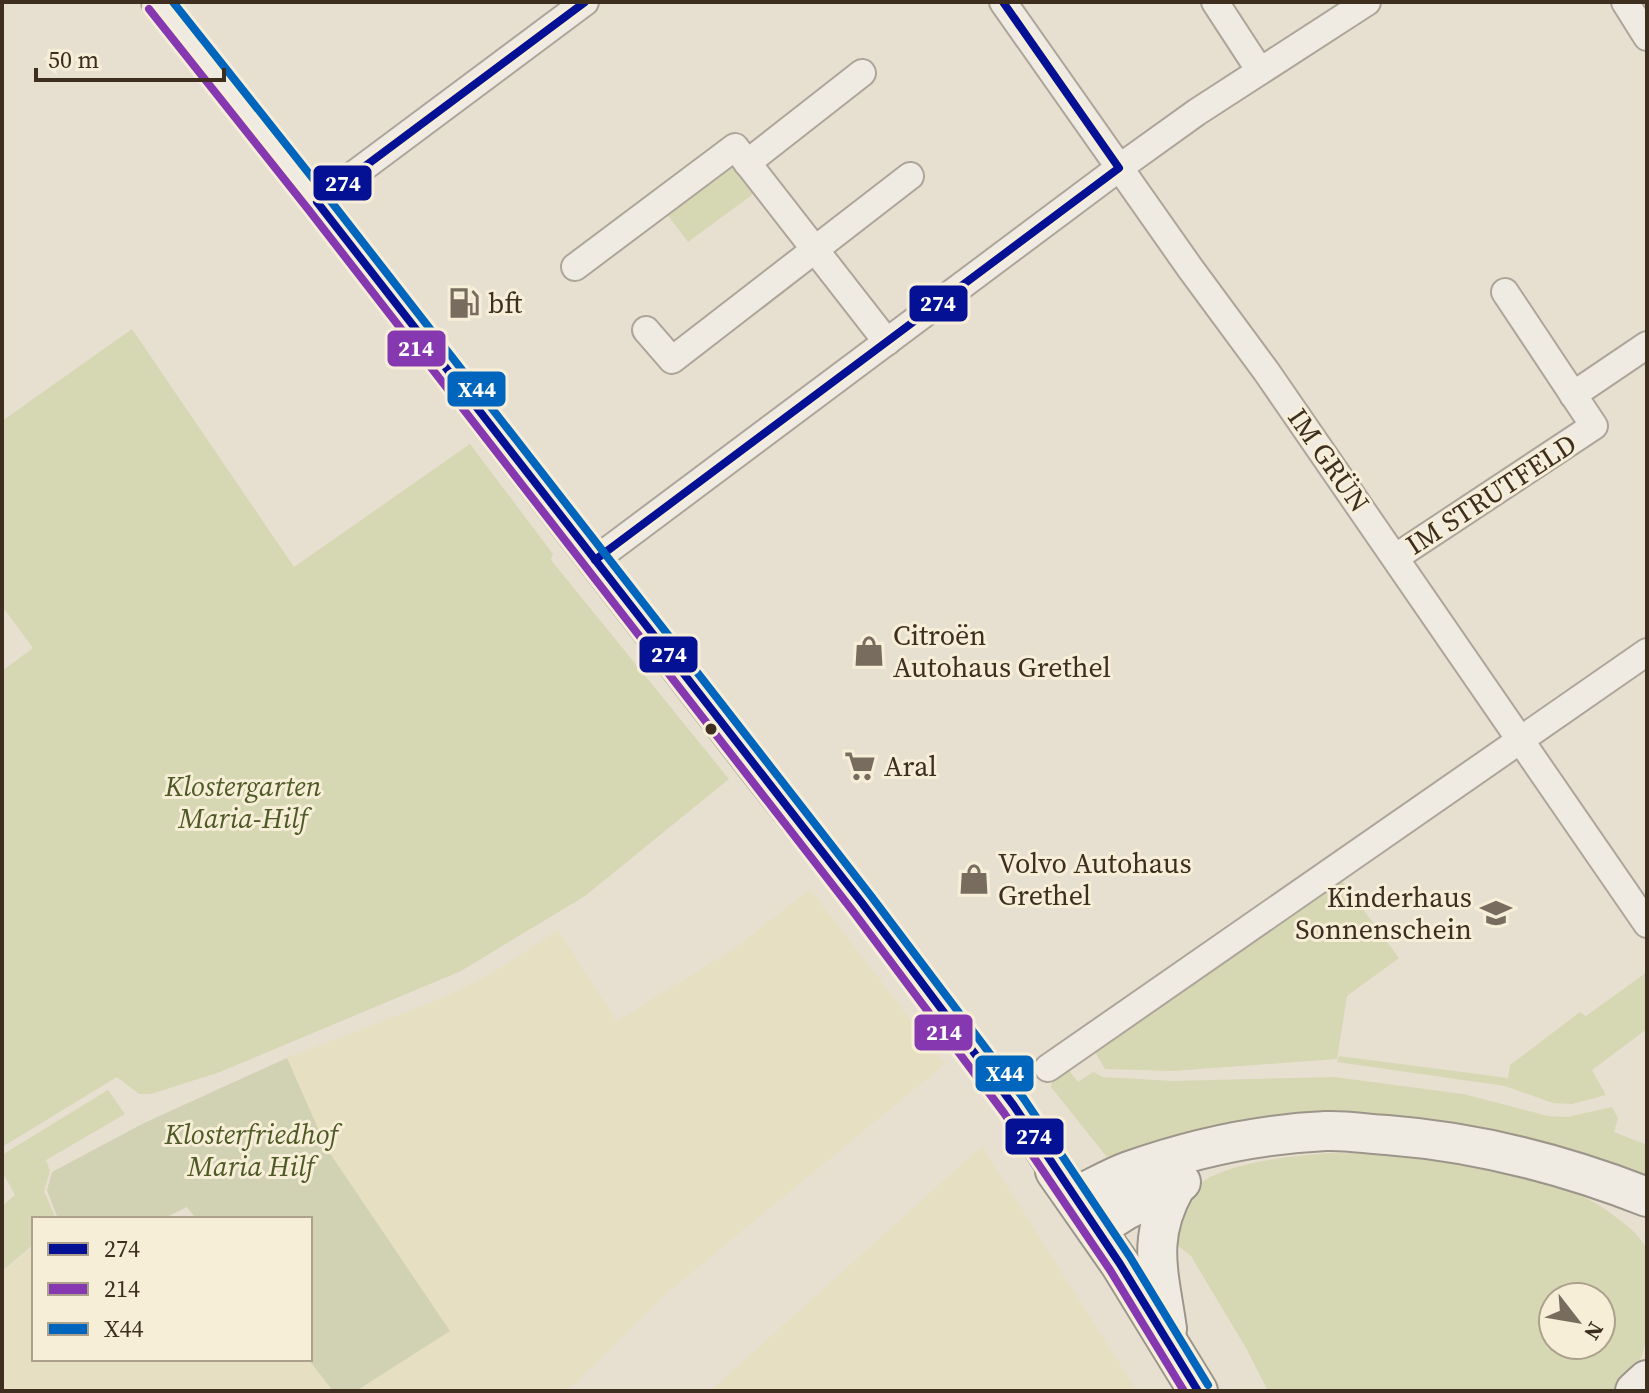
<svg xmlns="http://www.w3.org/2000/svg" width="1649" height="1393" font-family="'Source Serif 4',serif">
<rect width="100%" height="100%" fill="#e7e0d1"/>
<!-- farmland -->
<g fill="#e6dfc2">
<polygon points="810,889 945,1064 667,1293 567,1391 356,1391 450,1331 327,1149 287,1058 445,997 489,975 558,930 617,1021 735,948"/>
<polygon points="982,1146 1137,1391 710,1391"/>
<polygon points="34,1246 34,1359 308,1359 333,1391 2,1391 2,1273"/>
</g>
<!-- green -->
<g fill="#d6d7b3" fill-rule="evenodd">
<polygon points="731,158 756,192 688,242 663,209"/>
<polygon points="132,329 294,567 470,444 553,554 551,560 729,779 585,896 461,971 220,1072 151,1094 139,1094 117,1077 2,1147 2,671 33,648 2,606 2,421"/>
<polygon points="1342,881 1399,958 1347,996 1337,1059 1173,1071 1105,1069 1092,1047"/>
<polygon points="1647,972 1647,1029 1592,1070 1606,1095 1572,1104 1553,1103 1505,1086 1337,1062 1339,1056 1508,1078 1510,1065 1580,1012 1586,1016"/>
<polygon points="1068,1069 1078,1082 1093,1072 1103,1077 1173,1081 1334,1077 1463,1094 1548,1116 1567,1117 1612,1107 1618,1118 1614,1132 1647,1145 1647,1184 1461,1130 1110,1161 1051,1087 1052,1080"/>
<polygon points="108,1090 125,1114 46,1160 50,1171 44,1191 56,1219 34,1219 34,1244 2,1271 2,1206 15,1195 2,1171 2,1155"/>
<path d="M 1330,1153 C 1423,1154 1549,1160 1622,1222 C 1630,1228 1643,1239 1646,1249 C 1649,1262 1647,1284 1647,1298 C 1647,1341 1649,1360 1616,1391 L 1268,1391 L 1246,1348 L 1191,1256 L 1166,1237 C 1174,1223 1180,1206 1190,1193 C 1213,1162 1294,1156 1330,1153 ZM 1553,1297 L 1601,1297 L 1601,1345 L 1553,1345 Z"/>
</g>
<!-- cemetery -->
<polygon fill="#d1d1b3" points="287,1058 327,1149 450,1331 356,1391 333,1391 308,1359 310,1359 310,1219 196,1219 187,1207 163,1219 58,1219 47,1190 52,1172 144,1123"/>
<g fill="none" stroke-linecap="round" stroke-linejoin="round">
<defs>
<g id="minor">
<polyline points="1003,2 1190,268 1266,371 1647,924"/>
<polyline points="1215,2 1260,71"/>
<polyline points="1625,2 1647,37"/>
<polyline points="747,163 862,73"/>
<polyline points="317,202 585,2"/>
<polyline points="575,267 735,147 887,342"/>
<polyline points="646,330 672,360 910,176"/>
<polyline points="1573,395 1647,345"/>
<polyline points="1396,557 1594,426 1505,292"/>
<polyline points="595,560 1119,168 1197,112 1367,2"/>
<polyline points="1048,1068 1647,652"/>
</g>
<polyline id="tertiary" points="158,2 317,202 758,772 862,903 1014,1106 1055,1171"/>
<g id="secondary">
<polyline points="1055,1171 1120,1264 1198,1391"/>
<path d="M 1074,1197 C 1092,1189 1110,1178 1129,1171 C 1191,1149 1260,1134 1326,1131 C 1346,1130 1367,1134 1387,1135 C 1477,1142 1563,1164 1647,1197"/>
<polyline points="1096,1229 1126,1210 1181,1182"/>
<path d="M 1167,1329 C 1159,1272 1146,1239 1176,1186"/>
<polyline points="1635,1391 1647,1380"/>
</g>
</defs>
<!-- minor casing -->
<use href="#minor" stroke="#ada599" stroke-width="30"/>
<!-- tertiary casing -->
<use href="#tertiary" stroke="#ada599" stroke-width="36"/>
<!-- secondary casing -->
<use href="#secondary" stroke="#9c958a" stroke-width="42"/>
<!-- minor -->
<use href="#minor" stroke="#efebe3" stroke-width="26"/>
<!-- tertiary -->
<use href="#tertiary" stroke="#efebe3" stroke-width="32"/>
<!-- secondary -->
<use href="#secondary" stroke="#efebe3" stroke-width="38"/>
<defs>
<g id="bus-1">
<polyline points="585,2 317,202 862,903 1014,1106 1120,1264 1198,1391"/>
<polyline points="595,560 1119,168 1003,2"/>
</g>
<polyline id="bus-2" points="149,9 308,209 852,910 1004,1113 1110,1270 1184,1391"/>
<polyline id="bus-3" points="173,2 326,195 871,896 1024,1099 1130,1257 1208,1385"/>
</defs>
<!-- bus-1 casing -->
<use href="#bus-1" stroke="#f7eed8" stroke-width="14"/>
<!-- bus-2 casing -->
<use href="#bus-2" stroke="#f7eed8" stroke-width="14"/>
<!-- bus-3 casing -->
<use href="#bus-3" stroke="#f7eed8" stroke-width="14"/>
<!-- bus-1 -->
<use href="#bus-1" stroke="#051194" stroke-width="8"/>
<!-- bus-2 -->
<use href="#bus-2" stroke="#8638b0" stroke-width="8"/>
<!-- bus-3 -->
<use href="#bus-3" stroke="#0065bd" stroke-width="8"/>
</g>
<!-- icons -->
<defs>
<symbol id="fuel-bare" viewBox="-9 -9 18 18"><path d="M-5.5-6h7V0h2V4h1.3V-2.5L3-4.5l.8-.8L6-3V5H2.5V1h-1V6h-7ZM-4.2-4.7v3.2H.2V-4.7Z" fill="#786c5e" stroke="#f7eed8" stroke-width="2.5" paint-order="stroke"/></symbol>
<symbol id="shop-bare" viewBox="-9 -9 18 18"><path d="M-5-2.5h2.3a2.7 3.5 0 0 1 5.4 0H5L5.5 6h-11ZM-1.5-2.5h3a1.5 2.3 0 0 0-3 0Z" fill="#786c5e" stroke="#f7eed8" stroke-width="2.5" paint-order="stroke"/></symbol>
<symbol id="supermarket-bare" viewBox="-9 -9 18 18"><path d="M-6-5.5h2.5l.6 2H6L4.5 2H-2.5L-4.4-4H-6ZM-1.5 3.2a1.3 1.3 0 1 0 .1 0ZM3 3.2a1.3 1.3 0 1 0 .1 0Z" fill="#786c5e" stroke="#f7eed8" stroke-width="2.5" paint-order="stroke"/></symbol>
<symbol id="school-bare" viewBox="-9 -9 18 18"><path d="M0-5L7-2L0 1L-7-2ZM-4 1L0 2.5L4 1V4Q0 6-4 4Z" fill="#786c5e" stroke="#f7eed8" stroke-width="2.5" paint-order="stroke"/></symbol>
</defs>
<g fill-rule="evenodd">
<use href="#fuel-bare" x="442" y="281" width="44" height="44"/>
<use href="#shop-bare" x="847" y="629" width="44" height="44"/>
<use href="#supermarket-bare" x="838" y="744" width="44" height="44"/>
<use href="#shop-bare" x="952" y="857" width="44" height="44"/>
<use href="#school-bare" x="1474" y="891" width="44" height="44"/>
</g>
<!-- markers -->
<circle fill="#3d2e20" stroke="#f7eed8" stroke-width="3" cx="711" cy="729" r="7"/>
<g text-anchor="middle" stroke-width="6" stroke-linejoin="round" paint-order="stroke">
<!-- poi labels -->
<g font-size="28" fill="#3d2e20" stroke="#f7eed8" text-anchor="start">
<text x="488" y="313">bft</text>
<text x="893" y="645">Citroën<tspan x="893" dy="32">Autohaus Grethel</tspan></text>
<text x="884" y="776">Aral</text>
<text x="998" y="873">Volvo Autohaus<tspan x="998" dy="32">Grethel</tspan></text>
<text x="1472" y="907" text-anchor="end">Kinderhaus<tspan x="1472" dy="32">Sonnenschein</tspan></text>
</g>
<!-- street labels -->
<g font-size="28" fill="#3d2e20" stroke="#f7eed8">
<text transform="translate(1329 460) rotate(55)" y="10">IM GRÜN</text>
<text transform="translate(1491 494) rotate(-33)" y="10">IM STRUTFELD</text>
</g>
<!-- park labels -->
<g font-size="28" font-style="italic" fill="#4d5a26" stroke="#f7eed8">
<text x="243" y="796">Klostergarten<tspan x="243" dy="32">Maria-Hilf</tspan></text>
<text x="251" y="1144">Klosterfriedhof<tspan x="251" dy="32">Maria Hilf</tspan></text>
</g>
</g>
<g stroke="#f7eed8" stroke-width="3">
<rect x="312" y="164" width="61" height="38" rx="8" fill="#051194"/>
<rect x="908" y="284" width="61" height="39" rx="8" fill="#051194"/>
<rect x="386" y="329" width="61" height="39" rx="8" fill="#8638b0"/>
<rect x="446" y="370" width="61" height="38" rx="8" fill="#0065bd"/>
<rect x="638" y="635" width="61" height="39" rx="8" fill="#051194"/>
<rect x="913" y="1013" width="61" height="39" rx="8" fill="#8638b0"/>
<rect x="974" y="1054" width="61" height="39" rx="8" fill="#0065bd"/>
<rect x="1004" y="1117" width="61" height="39" rx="8" fill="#051194"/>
</g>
<g font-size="22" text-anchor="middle" font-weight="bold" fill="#fff">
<text x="343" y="191">274</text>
<text x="938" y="311">274</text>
<text x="416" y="356">214</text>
<text x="477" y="397">X44</text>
<text x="669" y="662">274</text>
<text x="944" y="1040">214</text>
<text x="1005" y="1081">X44</text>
<text x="1034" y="1144">274</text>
</g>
<!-- border -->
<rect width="1649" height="1393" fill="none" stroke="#3d2e20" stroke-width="8"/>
<!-- legend -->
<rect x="32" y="1217" width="280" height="144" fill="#f7eed8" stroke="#ada18e" stroke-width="2"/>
<rect x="48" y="1243" width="40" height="12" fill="#051194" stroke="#ada18e" stroke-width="2"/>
<text x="104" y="1257" font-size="24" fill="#3d2e20">274</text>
<rect x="48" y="1283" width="40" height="12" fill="#8638b0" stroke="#ada18e" stroke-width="2"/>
<text x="104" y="1297" font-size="24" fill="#3d2e20">214</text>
<rect x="48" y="1323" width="40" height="12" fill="#0065bd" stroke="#ada18e" stroke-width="2"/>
<text x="104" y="1337" font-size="24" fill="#3d2e20">X44</text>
<!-- north arrow -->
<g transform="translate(1577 1321) rotate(121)"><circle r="38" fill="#f7eed8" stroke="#ada18e" stroke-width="2"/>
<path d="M0-6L14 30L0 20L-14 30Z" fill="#786c5e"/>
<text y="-12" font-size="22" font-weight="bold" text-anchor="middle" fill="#3d2e20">N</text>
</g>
<!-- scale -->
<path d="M36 68v12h188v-12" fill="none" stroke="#3d2e20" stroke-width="4"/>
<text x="48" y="68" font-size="24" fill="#3d2e20" stroke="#f7eed8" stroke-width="6" paint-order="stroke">50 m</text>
</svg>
